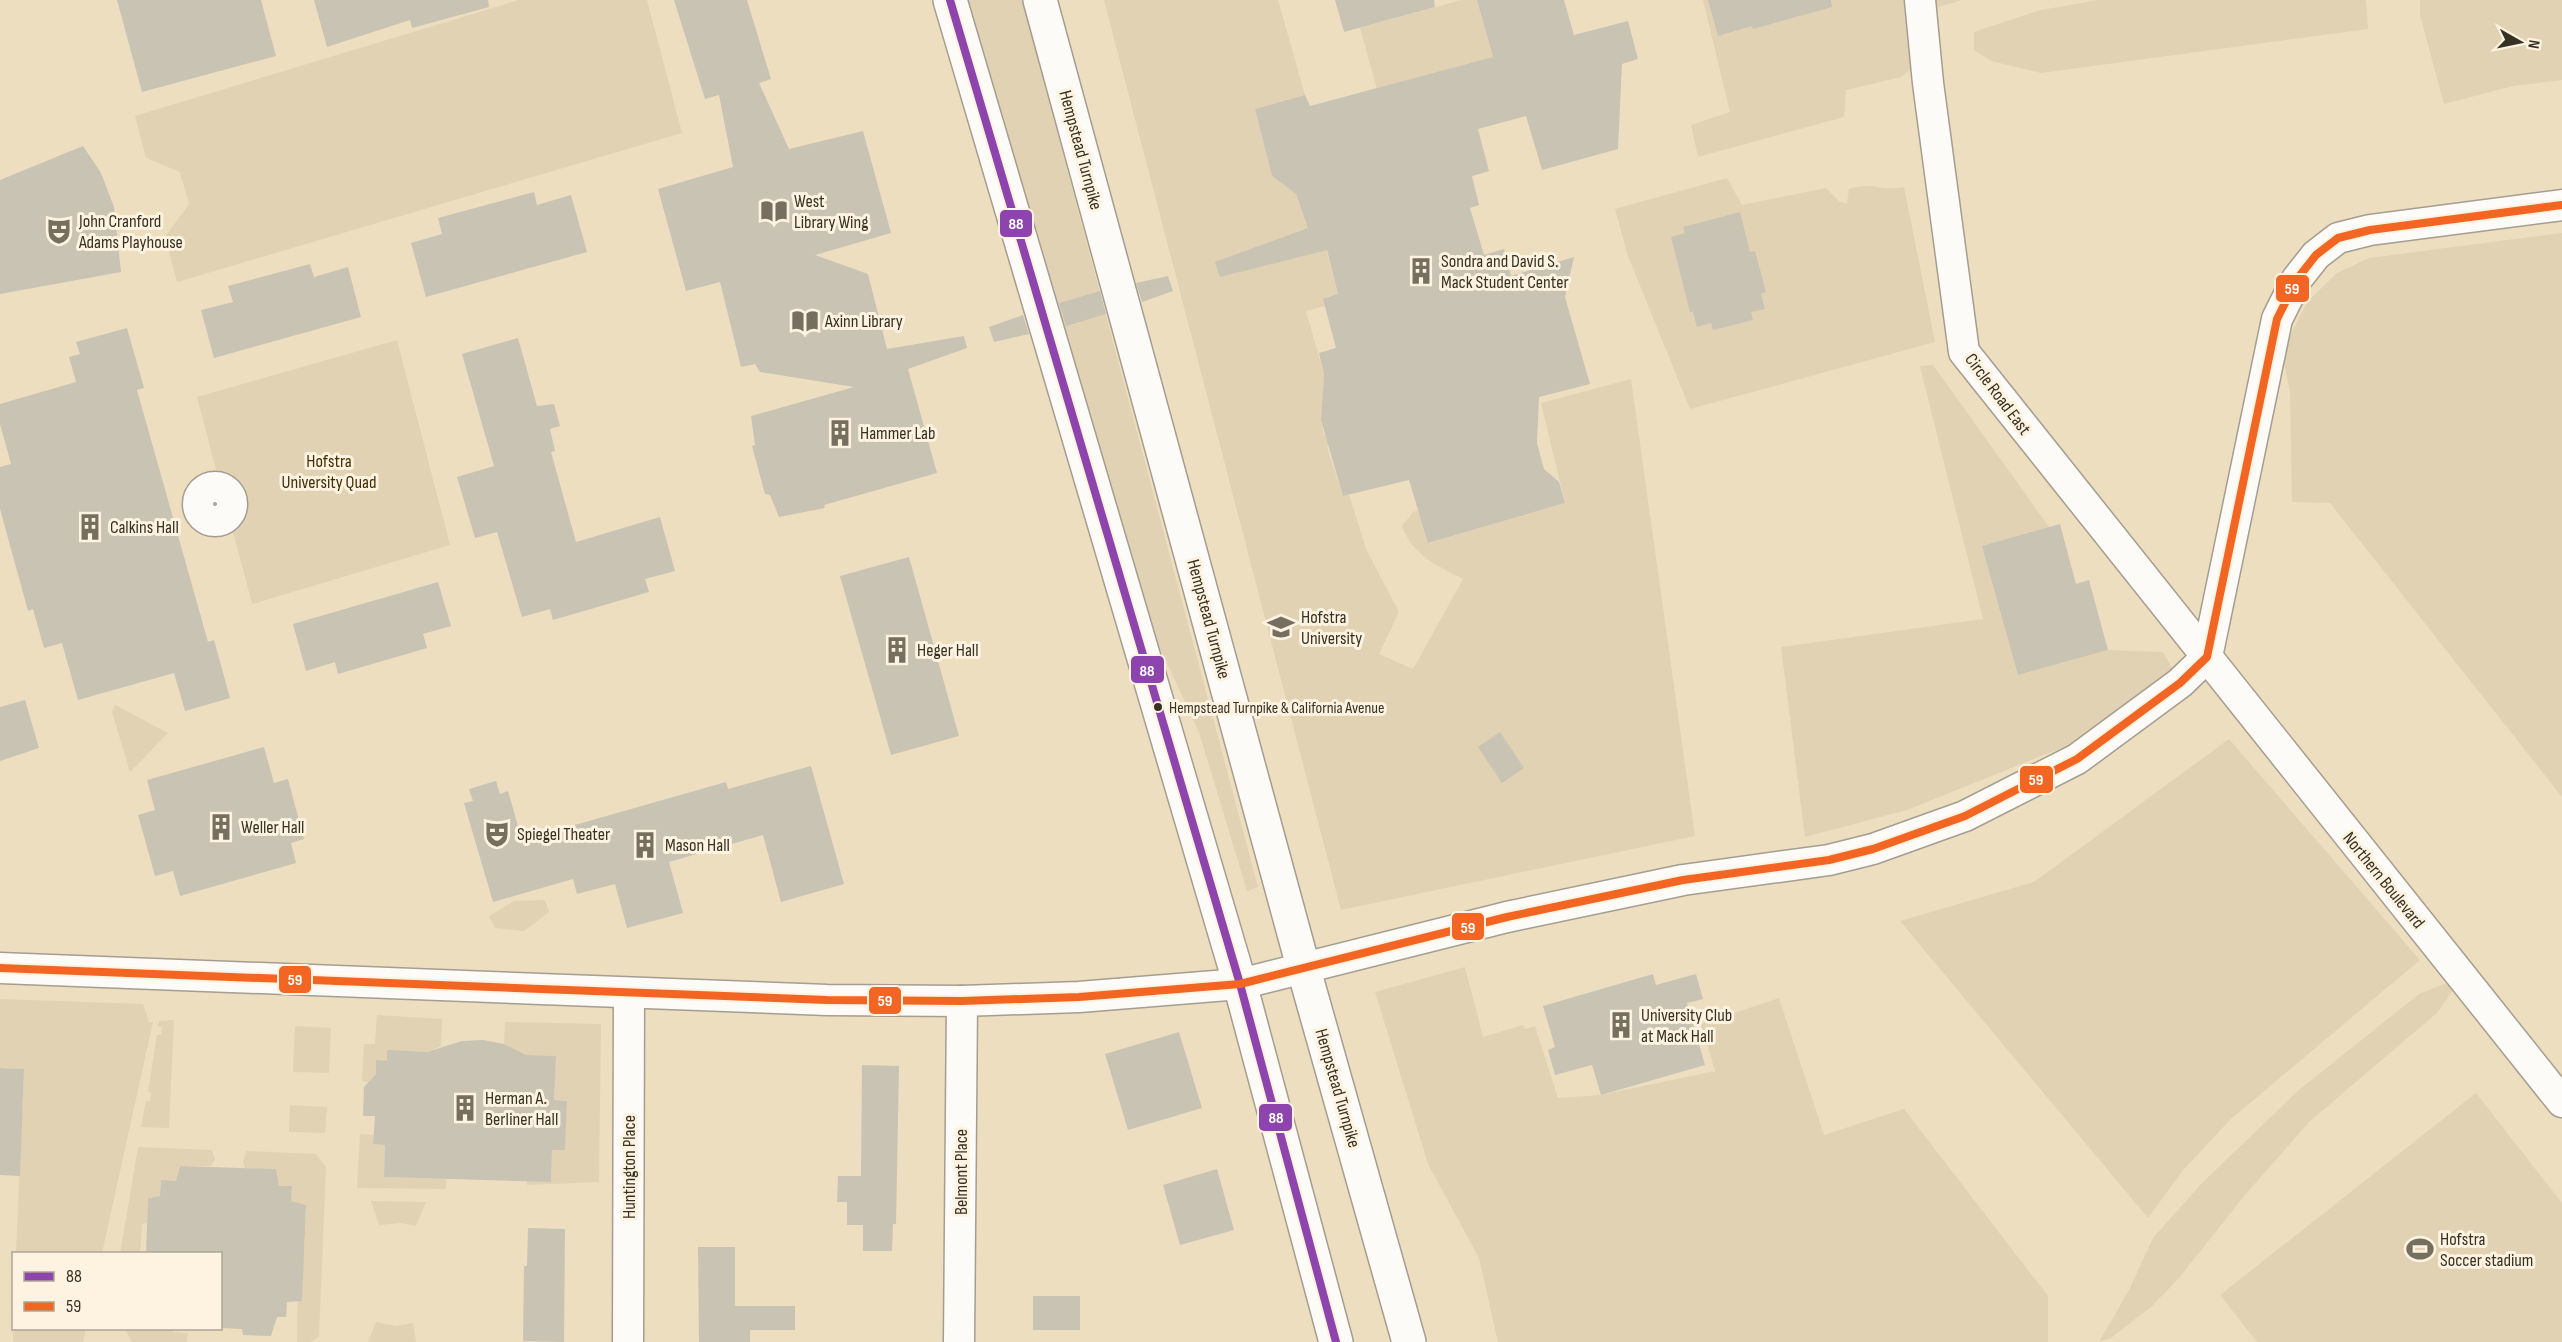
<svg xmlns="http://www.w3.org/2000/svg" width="2562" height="1342" font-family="'Sofia Sans Condensed',sans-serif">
<rect width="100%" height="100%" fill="#ebe2d0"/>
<!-- built -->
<path fill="#eddec0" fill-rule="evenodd" d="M 0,0 L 2562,0 L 2562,1342 L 0,1342 ZM 14,1254 L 220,1254 L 220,1328 L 14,1328 Z"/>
<!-- green -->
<g fill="#e1d2b4">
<polygon points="519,0 647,0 682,133 177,282 165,237 189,204 180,172 146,158 135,116"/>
<polygon points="964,0 1022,0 1258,887 1247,891 1199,732 1145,616"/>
<path d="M 1104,0 L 1278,0 L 1305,95 L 1255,109 L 1272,176 L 1296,194 L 1299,204 L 1313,200 L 1338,294 L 1325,306 L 1306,311 L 1324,374 L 1321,420 L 1324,436 L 1340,433 L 1342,443 L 1327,447 L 1343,496 L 1349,495 L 1367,551 L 1399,612 L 1379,654 L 1413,669 L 1463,579 C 1438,566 1412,555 1402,526 L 1413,512 L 1419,510 L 1429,543 L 1565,503 L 1541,403 L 1631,379 L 1695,836 L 1341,910 Z"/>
<polygon points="1461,0 1477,0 1493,57 1377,89 1360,28"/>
<polygon points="1703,0 1962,0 1922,12 1915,67 1901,77 1846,90 1844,117 1698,157 1691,125 1730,112"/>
<polygon points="2098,0 2366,0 2368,29 2041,73 1991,61 1974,50 1974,32 2041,10"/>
<polygon points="2420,0 2562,0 2562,80 2513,86 2444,104 2420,15"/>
<path d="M 1727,178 L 1742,205 L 1826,188 L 1840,202 L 1847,203 L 1849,189 C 1873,181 1879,192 1904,187 L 1935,342 L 1690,409 L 1628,256 L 1615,209 Z"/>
<polygon points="2562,233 2562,797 2330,503 2292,502 2290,392 2284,363 2290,336 2307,302 2337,273 2369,258"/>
<polygon points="397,340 450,545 252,604 230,520 234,505 233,497 227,488 220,485 197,397"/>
<polygon points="1933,365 2049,527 2018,675 2108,650 2163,652 2176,675 2071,744 1907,810 1805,837 1781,647 1983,619 1920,366"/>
<polygon points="115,705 168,733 130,772 112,712"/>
<polygon points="2229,739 2420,960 2231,1119 2184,1169 2148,1218 1900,921 2034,882"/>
<polygon points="545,900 549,912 524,931 495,928 489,916 514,901"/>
<polygon points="1465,967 1483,1037 1523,1025 1525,1029 1535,1026 1558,1098 1601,1095 1715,1071 1701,1024 1779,998 1824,1135 1904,1109 2048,1296 2048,1342 1498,1342 1479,1258 1428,1164 1375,992"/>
<polygon points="2462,977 2437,1013 2309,1122 2245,1195 2179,1278 2152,1306 2111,1338 2099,1342 2129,1290 2153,1238 2203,1182 2299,1090 2419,994"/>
<polygon points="0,999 143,1004 149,1022 153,1022 102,1253 16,1253 24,1069 0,1068"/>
<polygon points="377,1015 442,1019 441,1046 427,1052 387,1051 387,1061 376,1061 376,1074 369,1082 362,1081 364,1044 375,1044"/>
<polygon points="174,1020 169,1128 141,1127 146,1101 150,1101 151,1093 148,1092 157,1035 161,1035 162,1027 158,1026 159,1021"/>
<polygon points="505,1022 601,1024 599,1182 527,1185 527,1181 551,1182 552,1150 565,1150 567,1101 554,1100 556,1056 526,1055 504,1044"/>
<polygon points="295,1026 331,1028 329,1073 293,1072"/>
<polygon points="2476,1093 2562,1203 2562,1342 2257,1342 2220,1295"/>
<polygon points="290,1105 327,1107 325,1133 289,1132"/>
<polygon points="360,1134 374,1135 373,1144 385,1145 384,1177 446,1179 446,1189 357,1188"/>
<polygon points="138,1147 212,1150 215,1159 211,1166 180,1166 176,1181 161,1181 160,1196 148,1198 147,1223 142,1224 140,1253 120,1254"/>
<polygon points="246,1151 316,1154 326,1167 319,1336 311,1342 297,1342 298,1267 303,1266 305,1239 299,1231 305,1231 306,1205 291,1201 292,1187 279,1186 276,1169 245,1168 243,1162"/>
<polygon points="371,1201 426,1202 416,1226 401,1223 379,1225"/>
<polygon points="13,1320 14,1328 86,1329 83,1342 13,1342"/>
<polygon points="376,1322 396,1326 413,1323 416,1342 368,1342"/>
<polygon points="125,1329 172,1329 173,1332 188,1333 187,1342 132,1342"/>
</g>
<!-- building -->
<g fill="#c9c3b4">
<polygon points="117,0 261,0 276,56 142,92"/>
<polygon points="314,0 488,0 489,7 412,28 410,20 327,47"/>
<polygon points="674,0 747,0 771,79 759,83 789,149 863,131 891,233 815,255 868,274 887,349 964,336 967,348 908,369 937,473 824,505 825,508 779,517 770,495 765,494 752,446 755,445 751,416 854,387 760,372 755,364 741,367 720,282 686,291 658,189 733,167 719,95 705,99"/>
<polygon points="1335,0 1434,0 1435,7 1344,32"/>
<polygon points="1477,0 1564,0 1574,35 1628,21 1638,59 1622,64 1618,149 1542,170 1526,116 1478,129 1489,171 1472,176 1479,205 1470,208 1484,255 1504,249 1511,276 1574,257 1565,297 1590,384 1539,397 1537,443 1544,469 1559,482 1565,503 1428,543 1409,480 1343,496 1321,420 1324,374 1319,353 1336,348 1323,299 1338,294 1327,250 1220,277 1215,262 1308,228 1296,194 1272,176 1255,109 1305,95 1310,106 1493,57"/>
<polygon points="1708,0 1831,0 1832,7 1753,29 1752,26 1718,36"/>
<polygon points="83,146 101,173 114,207 121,272 0,294 0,180"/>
<polygon points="534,192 537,205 571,195 587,252 426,297 411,243 442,234 438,218"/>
<polygon points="1740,212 1750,252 1755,251 1766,292 1761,294 1765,309 1751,312 1753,320 1713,330 1711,323 1697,327 1693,312 1690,312 1671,237 1685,233 1683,227"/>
<polygon points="310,264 314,277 348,267 361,317 214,358 201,310 233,302 228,286"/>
<polygon points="1168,276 1173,291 1142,302 1136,283"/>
<polygon points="1100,291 1106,314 1066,326 1059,303"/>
<polygon points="1023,315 1029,334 994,342 989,327"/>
<polygon points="127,328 144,388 137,390 208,642 214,640 230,698 185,711 174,673 78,700 62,643 44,648 33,609 28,611 0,509 0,467 11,464 0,424 0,404 76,382 69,357 80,354 76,342"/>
<polygon points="518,338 537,406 554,404 560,426 550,429 555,451 551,452 576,542 660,517 675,571 645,579 649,592 553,620 550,609 522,617 497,532 475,538 457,477 494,466 462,354"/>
<polygon points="2060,524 2076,584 2089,580 2108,650 2018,675 1982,546"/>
<polygon points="909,557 959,736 891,755 840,576"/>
<polygon points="438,582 451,626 423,634 427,648 338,674 335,662 306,671 293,624"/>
<polygon points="25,700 39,748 0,761 0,707"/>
<polygon points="1500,732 1524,768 1502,783 1478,747"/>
<polygon points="264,747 274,783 288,779 304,839 291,843 296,863 180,896 173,871 155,876 138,815 155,810 147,780"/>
<polygon points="811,766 844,884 781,902 763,835 669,862 683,913 627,928 615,884 577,894 573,879 493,902 464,803 473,801 469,789 496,781 500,794 508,791 522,840 726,782 728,789"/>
<polygon points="1653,974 1656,985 1696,974 1703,999 1687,1003 1705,1065 1601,1095 1592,1065 1555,1075 1548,1050 1555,1047 1543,1006"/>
<polygon points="1179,1032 1202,1108 1128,1130 1105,1054"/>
<polygon points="483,1040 504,1044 526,1055 556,1056 554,1100 567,1101 565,1150 552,1150 551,1182 384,1177 385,1145 373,1144 375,1116 363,1116 364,1087 376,1074 376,1060 387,1061 387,1050 427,1052 462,1041"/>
<polygon points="862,1065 899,1066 896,1224 893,1224 892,1251 863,1251 863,1225 847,1225 847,1202 837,1202 838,1176 861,1176"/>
<polygon points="0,1068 24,1069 20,1176 0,1175"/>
<polygon points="180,1166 276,1169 279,1186 292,1186 291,1201 306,1205 302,1301 287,1302 286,1317 277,1317 271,1336 243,1335 242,1329 220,1328 220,1254 146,1254 148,1198 160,1196 161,1180 176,1181"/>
<polygon points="1217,1169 1234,1230 1180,1245 1163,1185"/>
<polygon points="528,1228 565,1229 564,1342 523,1341 524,1266 527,1266"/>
<polygon points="698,1247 735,1247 735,1306 795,1306 795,1330 750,1330 750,1342 699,1342"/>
<rect x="1033" y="1296" width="47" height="34"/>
</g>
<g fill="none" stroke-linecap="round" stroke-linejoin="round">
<defs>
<g id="minor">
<polyline points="1920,0 1928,83 1964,352 2562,1102"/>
<circle cx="215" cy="504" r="17"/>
<polyline points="0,968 827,1000 962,1001 1079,997 1240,984 1507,917 1683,880 1829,860 1873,849 1965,816 2077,759 2180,683 2207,657 2277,319 2297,279 2316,255 2338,238 2370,230 2562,205"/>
<polyline points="628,1342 629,993"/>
<polyline points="959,1342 962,1001"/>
</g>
<g id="major">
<polyline points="950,0 1240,984 1336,1342"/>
<polyline points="1040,0 1304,970 1409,1342"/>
</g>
</defs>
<!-- minor casing -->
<use href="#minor" stroke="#a59d90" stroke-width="33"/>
<!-- major casing -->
<use href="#major" stroke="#a59d90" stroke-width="36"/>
<!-- minor -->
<use href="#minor" stroke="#fcfbf8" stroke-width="30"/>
<!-- major -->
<use href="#major" stroke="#fcfbf8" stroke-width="33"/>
<defs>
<polyline id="bus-1" points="950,0 1240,984 1336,1342"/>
<polyline id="bus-2" points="0,968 827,1000 962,1001 1079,997 1240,984 1507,917 1683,880 1829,860 1873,849 1965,816 2077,759 2180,683 2207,657 2277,319 2297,279 2316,255 2338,238 2370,230 2562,205"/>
</defs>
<!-- bus-1 casing -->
<use href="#bus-1" stroke="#fdf3e0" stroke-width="12"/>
<!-- bus-2 casing -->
<use href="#bus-2" stroke="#fdf3e0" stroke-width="12"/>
<!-- bus-1 -->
<use href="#bus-1" stroke="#8e44ad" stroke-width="8"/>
<!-- bus-2 -->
<use href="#bus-2" stroke="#f26522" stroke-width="8"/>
</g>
<!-- icons -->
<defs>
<symbol id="library-bare" viewBox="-9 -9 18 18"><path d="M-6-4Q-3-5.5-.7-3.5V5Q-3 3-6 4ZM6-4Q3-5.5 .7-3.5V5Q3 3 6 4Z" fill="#766f60" stroke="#fdf3e0" stroke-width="2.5" paint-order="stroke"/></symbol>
<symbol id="theatre-bare" viewBox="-9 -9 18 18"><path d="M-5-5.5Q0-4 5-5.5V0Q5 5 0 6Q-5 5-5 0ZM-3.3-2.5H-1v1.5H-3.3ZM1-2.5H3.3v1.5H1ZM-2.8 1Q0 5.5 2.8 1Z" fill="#766f60" stroke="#fdf3e0" stroke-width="2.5" paint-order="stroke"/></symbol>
<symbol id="building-bare" viewBox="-9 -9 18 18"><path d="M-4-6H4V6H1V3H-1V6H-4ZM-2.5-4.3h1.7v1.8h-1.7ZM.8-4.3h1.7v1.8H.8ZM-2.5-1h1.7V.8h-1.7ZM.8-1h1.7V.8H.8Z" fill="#766f60" stroke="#fdf3e0" stroke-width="2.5" paint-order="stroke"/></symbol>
<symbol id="university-bare" viewBox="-9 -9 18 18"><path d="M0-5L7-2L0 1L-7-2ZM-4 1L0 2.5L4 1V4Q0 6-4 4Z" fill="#766f60" stroke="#fdf3e0" stroke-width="2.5" paint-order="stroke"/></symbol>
<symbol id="stadium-bare" viewBox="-9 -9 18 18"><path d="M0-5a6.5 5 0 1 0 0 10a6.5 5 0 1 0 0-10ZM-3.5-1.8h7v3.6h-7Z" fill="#766f60" stroke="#fdf3e0" stroke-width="2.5" paint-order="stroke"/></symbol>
</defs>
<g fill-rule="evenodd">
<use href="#library-bare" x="755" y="192" width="38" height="38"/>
<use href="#theatre-bare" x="40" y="212" width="38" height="38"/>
<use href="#building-bare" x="1402" y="252" width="38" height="38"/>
<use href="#library-bare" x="786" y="302" width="38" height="38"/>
<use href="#building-bare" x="821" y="414" width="38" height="38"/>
<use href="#building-bare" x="71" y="508" width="38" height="38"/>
<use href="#university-bare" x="1262" y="608" width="38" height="38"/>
<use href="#building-bare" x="878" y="631" width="38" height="38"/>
<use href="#building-bare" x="202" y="808" width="38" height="38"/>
<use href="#theatre-bare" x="478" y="815" width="38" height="38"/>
<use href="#building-bare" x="626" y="826" width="38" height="38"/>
<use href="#building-bare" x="1602" y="1006" width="38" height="38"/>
<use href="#building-bare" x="446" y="1089" width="38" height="38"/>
<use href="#stadium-bare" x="2401" y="1230" width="38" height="38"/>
</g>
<!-- markers -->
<circle fill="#373124" stroke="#fdf3e0" stroke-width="2" cx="1158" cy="707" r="5"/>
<g text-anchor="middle" stroke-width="6" stroke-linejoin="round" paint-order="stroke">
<!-- bus labels -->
<g font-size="16" fill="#373124" stroke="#fdf3e0" text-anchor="start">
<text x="1169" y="713">Hempstead Turnpike &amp; California Avenue</text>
</g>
<!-- street labels -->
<g font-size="18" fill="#373124" stroke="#fdf3e0">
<text transform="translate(1081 150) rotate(75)" y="6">Hempstead Turnpike</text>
<text transform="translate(1998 394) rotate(53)" y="6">Circle Road East</text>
<text transform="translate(1209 619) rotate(75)" y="6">Hempstead Turnpike</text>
<text transform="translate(2384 880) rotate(51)" y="6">Northern Boulevard</text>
<text transform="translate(1338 1088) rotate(74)" y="6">Hempstead Turnpike</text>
<text transform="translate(629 1167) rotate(-90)" y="6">Huntington Place</text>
<text transform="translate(961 1172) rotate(-90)" y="6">Belmont Place</text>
</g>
<!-- poi labels -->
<g font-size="18" fill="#373124" stroke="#fdf3e0" text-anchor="start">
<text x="794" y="207">West<tspan x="794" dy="21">Library Wing</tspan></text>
<text x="79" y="227">John Cranford<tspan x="79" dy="21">Adams Playhouse</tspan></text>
<text x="1441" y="267">Sondra and David S.<tspan x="1441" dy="21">Mack Student Center</tspan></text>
<text x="825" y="327">Axinn Library</text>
<text x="860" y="439">Hammer Lab</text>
<text x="110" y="533">Calkins Hall</text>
<text x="1301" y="623">Hofstra<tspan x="1301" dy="21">University</tspan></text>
<text x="917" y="656">Heger Hall</text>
<text x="241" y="833">Weller Hall</text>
<text x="517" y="840">Spiegel Theater</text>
<text x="665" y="851">Mason Hall</text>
<text x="1641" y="1021">University Club<tspan x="1641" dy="21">at Mack Hall</tspan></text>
<text x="485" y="1104">Herman A.<tspan x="485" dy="21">Berliner Hall</tspan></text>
<text x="2440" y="1245">Hofstra<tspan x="2440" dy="21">Soccer stadium</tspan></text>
</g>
<!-- park labels -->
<g font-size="18" fill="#3f2e06" stroke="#fdf3e0">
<text x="329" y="467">Hofstra<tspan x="329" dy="21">University Quad</tspan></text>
</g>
</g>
<g stroke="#fdf3e0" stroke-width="2">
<rect x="999" y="209" width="34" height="29" rx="6" fill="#8e44ad"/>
<rect x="2275" y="274" width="35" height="29" rx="6" fill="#f26522"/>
<rect x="1130" y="655" width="35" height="29" rx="6" fill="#8e44ad"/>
<rect x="2019" y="765" width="35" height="29" rx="6" fill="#f26522"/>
<rect x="1451" y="912" width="34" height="29" rx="6" fill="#f26522"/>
<rect x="278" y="965" width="34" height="29" rx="6" fill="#f26522"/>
<rect x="868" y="986" width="34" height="29" rx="6" fill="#f26522"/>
<rect x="1258" y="1103" width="35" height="29" rx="6" fill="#8e44ad"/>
</g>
<g font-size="16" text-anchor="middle" font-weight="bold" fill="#fff">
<text x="1016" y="229">88</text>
<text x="2292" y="294">59</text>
<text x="1147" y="676">88</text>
<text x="2036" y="785">59</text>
<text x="1468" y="933">59</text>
<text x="295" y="985">59</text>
<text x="885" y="1006">59</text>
<text x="1276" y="1123">88</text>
</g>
<!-- legend -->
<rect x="12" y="1252" width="210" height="78" fill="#fdf3e0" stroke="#aea595" stroke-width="1.5"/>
<rect x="24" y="1272" width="30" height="9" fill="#8e44ad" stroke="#aea595" stroke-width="1.5"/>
<text x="66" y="1282" font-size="18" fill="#373124">88</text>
<rect x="24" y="1302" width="30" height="9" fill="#f26522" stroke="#aea595" stroke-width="1.5"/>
<text x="66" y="1312" font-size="18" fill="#373124">59</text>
<!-- north arrow -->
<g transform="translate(2520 42) rotate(99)" stroke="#fdf3e0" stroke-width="4.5" paint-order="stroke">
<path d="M0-4.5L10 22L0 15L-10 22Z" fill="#373124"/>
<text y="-9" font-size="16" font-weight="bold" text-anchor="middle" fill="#373124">N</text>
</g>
</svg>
